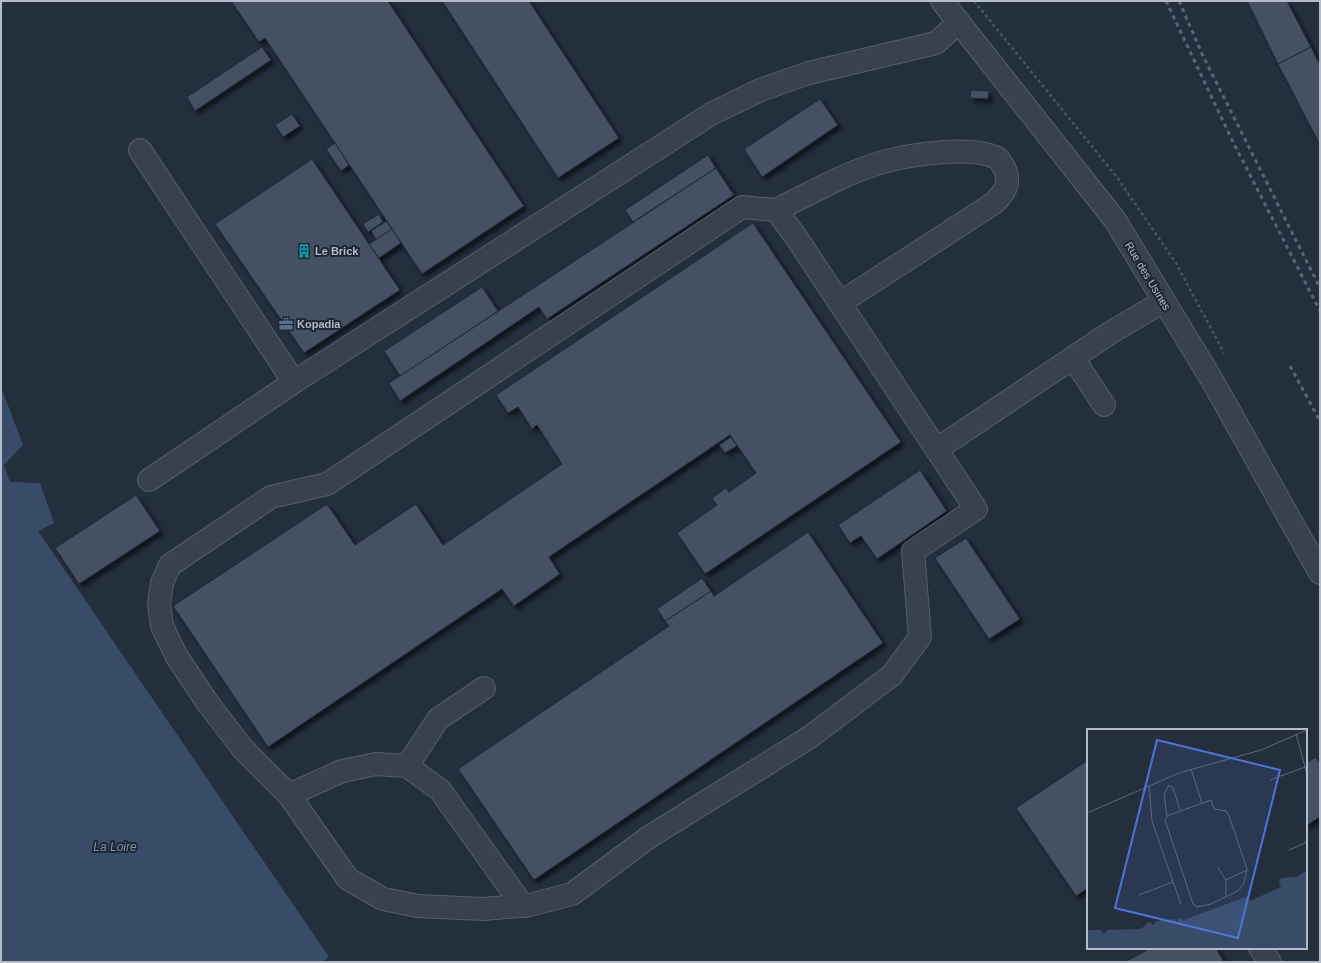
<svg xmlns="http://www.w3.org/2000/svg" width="1321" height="963" font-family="Arial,sans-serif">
<defs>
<filter id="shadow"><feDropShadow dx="3.5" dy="3.5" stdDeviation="2" flood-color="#0009"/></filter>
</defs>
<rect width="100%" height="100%" fill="#242f3e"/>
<!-- water -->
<polygon fill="#394c67" points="1,387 23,445 4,465 10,482 40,483 54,523 38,531 329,957 322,962 1,962"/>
<!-- building -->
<g fill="#455162" stroke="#1f2835" filter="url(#shadow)">
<polygon points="231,1 388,1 524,206 422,274 265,38 259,42"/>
<polygon points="442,1 529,1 619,138 558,178"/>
<polygon points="1247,1 1287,1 1311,47 1278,64"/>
<polygon points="262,47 271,60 195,111 187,97"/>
<polygon points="1311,47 1320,65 1320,145 1278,64"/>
<polygon points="971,90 989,91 988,99 970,98"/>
<polygon points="820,99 838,125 762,177 744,149"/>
<polygon points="292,114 300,126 283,137 275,125"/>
<polygon points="335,143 349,165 341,171 326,149"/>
<polygon points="708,155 716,168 633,222 625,210"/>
<polygon points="312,159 400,290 304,353 215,224"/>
<polygon points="716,168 734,195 547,319 539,307 400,401 389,383"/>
<polygon points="379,214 383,222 368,232 363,224"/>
<polygon points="386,221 392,229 376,240 371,231"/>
<polygon points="753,223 901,442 705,574 677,533 717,505 712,498 726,488 729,492 756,473 730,435 549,557 560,574 514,606 502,589 268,747 173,606 327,504 355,545 416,504 443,545 562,464 537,425 532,429 518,407 508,413 496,395"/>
<polygon points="392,229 401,243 379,258 369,244"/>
<polygon points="482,287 498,311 400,376 384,351"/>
<polygon points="731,437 737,446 725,453 719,445"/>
<polygon points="920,470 947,511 877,559 861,536 850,543 838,525"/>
<polygon points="136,495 160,531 79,584 55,548"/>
<polygon points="808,532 883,643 534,880 458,769 669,626 665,621 711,591 714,596"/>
<polygon points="966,538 1020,619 989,639 935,558"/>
<polygon points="702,578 711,591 665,621 657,609"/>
<polygon points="1316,757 1320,763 1320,817 1306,826 1306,763"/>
<polygon points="1088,760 1088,888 1076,896 1016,808"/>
<polygon points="1151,948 1216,948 1224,962 1125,962"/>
</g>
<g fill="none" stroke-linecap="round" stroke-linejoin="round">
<defs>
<g id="minor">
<polyline points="942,1 1115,220 1212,380 1320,573"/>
<polyline points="140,150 294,382 711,114 760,90 809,73 936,43 959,22"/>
<polygon points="742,207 776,210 796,237 976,509 913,551 920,637 892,675 810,737 649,837 572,894 530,905 483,909 418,906 383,899 348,879 289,795 243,749 207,702 177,657 162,626 159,604 162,583 170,565 271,497 327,484"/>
<path d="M 776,210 C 812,193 848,171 887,161 C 913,154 971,146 995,157 C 1000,159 1004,167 1006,172 C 1010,186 1003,194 994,203 L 840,303"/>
<polyline points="1073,358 1104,405"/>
<polyline points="937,449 1110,333 1164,301"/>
<polyline points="149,480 294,382"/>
<polyline points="407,766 438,719 484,688"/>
<polyline points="289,795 342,771 376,764 407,766 440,790 523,906"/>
<polyline points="1260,948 1270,962"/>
</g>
</defs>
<!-- minor casing -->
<use href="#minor" stroke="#565f6c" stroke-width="24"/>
<!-- path -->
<polyline stroke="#44595c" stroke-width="2.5" stroke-dasharray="3 3" stroke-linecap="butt" points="974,1 1116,176 1176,263 1224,353"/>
<!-- minor -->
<use href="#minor" stroke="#38414e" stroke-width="22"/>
<!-- rail -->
<g stroke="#5a6575" stroke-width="3" stroke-dasharray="4 4" stroke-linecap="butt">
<polyline points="1166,1 1233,142 1320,311"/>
<polyline points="1179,1 1203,56 1320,288"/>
<polyline points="1290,366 1320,421"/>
</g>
</g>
<!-- icons -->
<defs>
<symbol id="building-bare" viewBox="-9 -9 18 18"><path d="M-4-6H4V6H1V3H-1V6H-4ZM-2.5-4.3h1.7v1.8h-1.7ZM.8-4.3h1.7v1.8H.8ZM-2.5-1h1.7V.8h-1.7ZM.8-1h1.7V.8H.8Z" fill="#0f9aa8" stroke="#1d2633" stroke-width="2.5" paint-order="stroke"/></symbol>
<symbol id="office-bare" viewBox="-9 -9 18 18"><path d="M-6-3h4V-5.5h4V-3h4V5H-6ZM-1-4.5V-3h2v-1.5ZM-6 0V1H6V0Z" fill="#5c6f8a" stroke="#1d2633" stroke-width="2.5" paint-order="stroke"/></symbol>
</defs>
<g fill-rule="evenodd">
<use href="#building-bare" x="294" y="241" width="20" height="20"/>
<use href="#office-bare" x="276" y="314" width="20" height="20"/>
</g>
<g text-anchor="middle" stroke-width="4" stroke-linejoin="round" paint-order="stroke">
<!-- poi labels -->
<g font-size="11" font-weight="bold" fill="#b4bcc9" stroke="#1d2633" text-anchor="start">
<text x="315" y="255">Le Brick</text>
<text x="297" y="328">Kopadia</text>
</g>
<!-- street labels -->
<g font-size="11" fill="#b4bcc9" stroke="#1d2633">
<text transform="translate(1148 276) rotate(59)" y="4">Rue des Usines</text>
</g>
<!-- water labels -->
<g font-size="12" font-style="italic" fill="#7c92b1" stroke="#1d2633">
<text x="115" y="851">La Loire</text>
</g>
</g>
<!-- overview -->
<g transform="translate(1087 729)">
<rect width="220" height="220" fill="#242f3e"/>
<path d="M 220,141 L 220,220 L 0,220 L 0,201 L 15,201 L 15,204 L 19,204 L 19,201 L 54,200 L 62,193 L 67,196 L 69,192 L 86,190 L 90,193 L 91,189 L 97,191 L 161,167 L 163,172 L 194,158 L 192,152 L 194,149 L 210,148 Z" fill="#394c67"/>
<path fill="none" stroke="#5e6776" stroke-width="1" d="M 209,5 L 220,45M 104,40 L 115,74M 183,51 L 218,38M 124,71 L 127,80 L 139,82 L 142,87 L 160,140 L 157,154 L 151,162 L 124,175 L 110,178 L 106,175 L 78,91 L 80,87 ZM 0,84 L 92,44 L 174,21 L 220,1M 80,87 L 77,66 L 82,56 L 86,59 L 93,81M 202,121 L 218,114 L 220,110M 131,139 L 139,151M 86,153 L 94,175M 52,166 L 86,153 L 65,92 L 62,57M 139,167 L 139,151 L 160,141"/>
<path fill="#5274d3" fill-opacity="0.15" stroke="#5274d3" stroke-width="2" d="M 70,11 L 193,41 L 151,209 L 28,179 Z"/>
<rect width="220" height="220" fill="none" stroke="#b4bcc9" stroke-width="2"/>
</g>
<!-- border -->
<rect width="1321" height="963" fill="none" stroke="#b4bcc9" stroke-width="4"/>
</svg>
